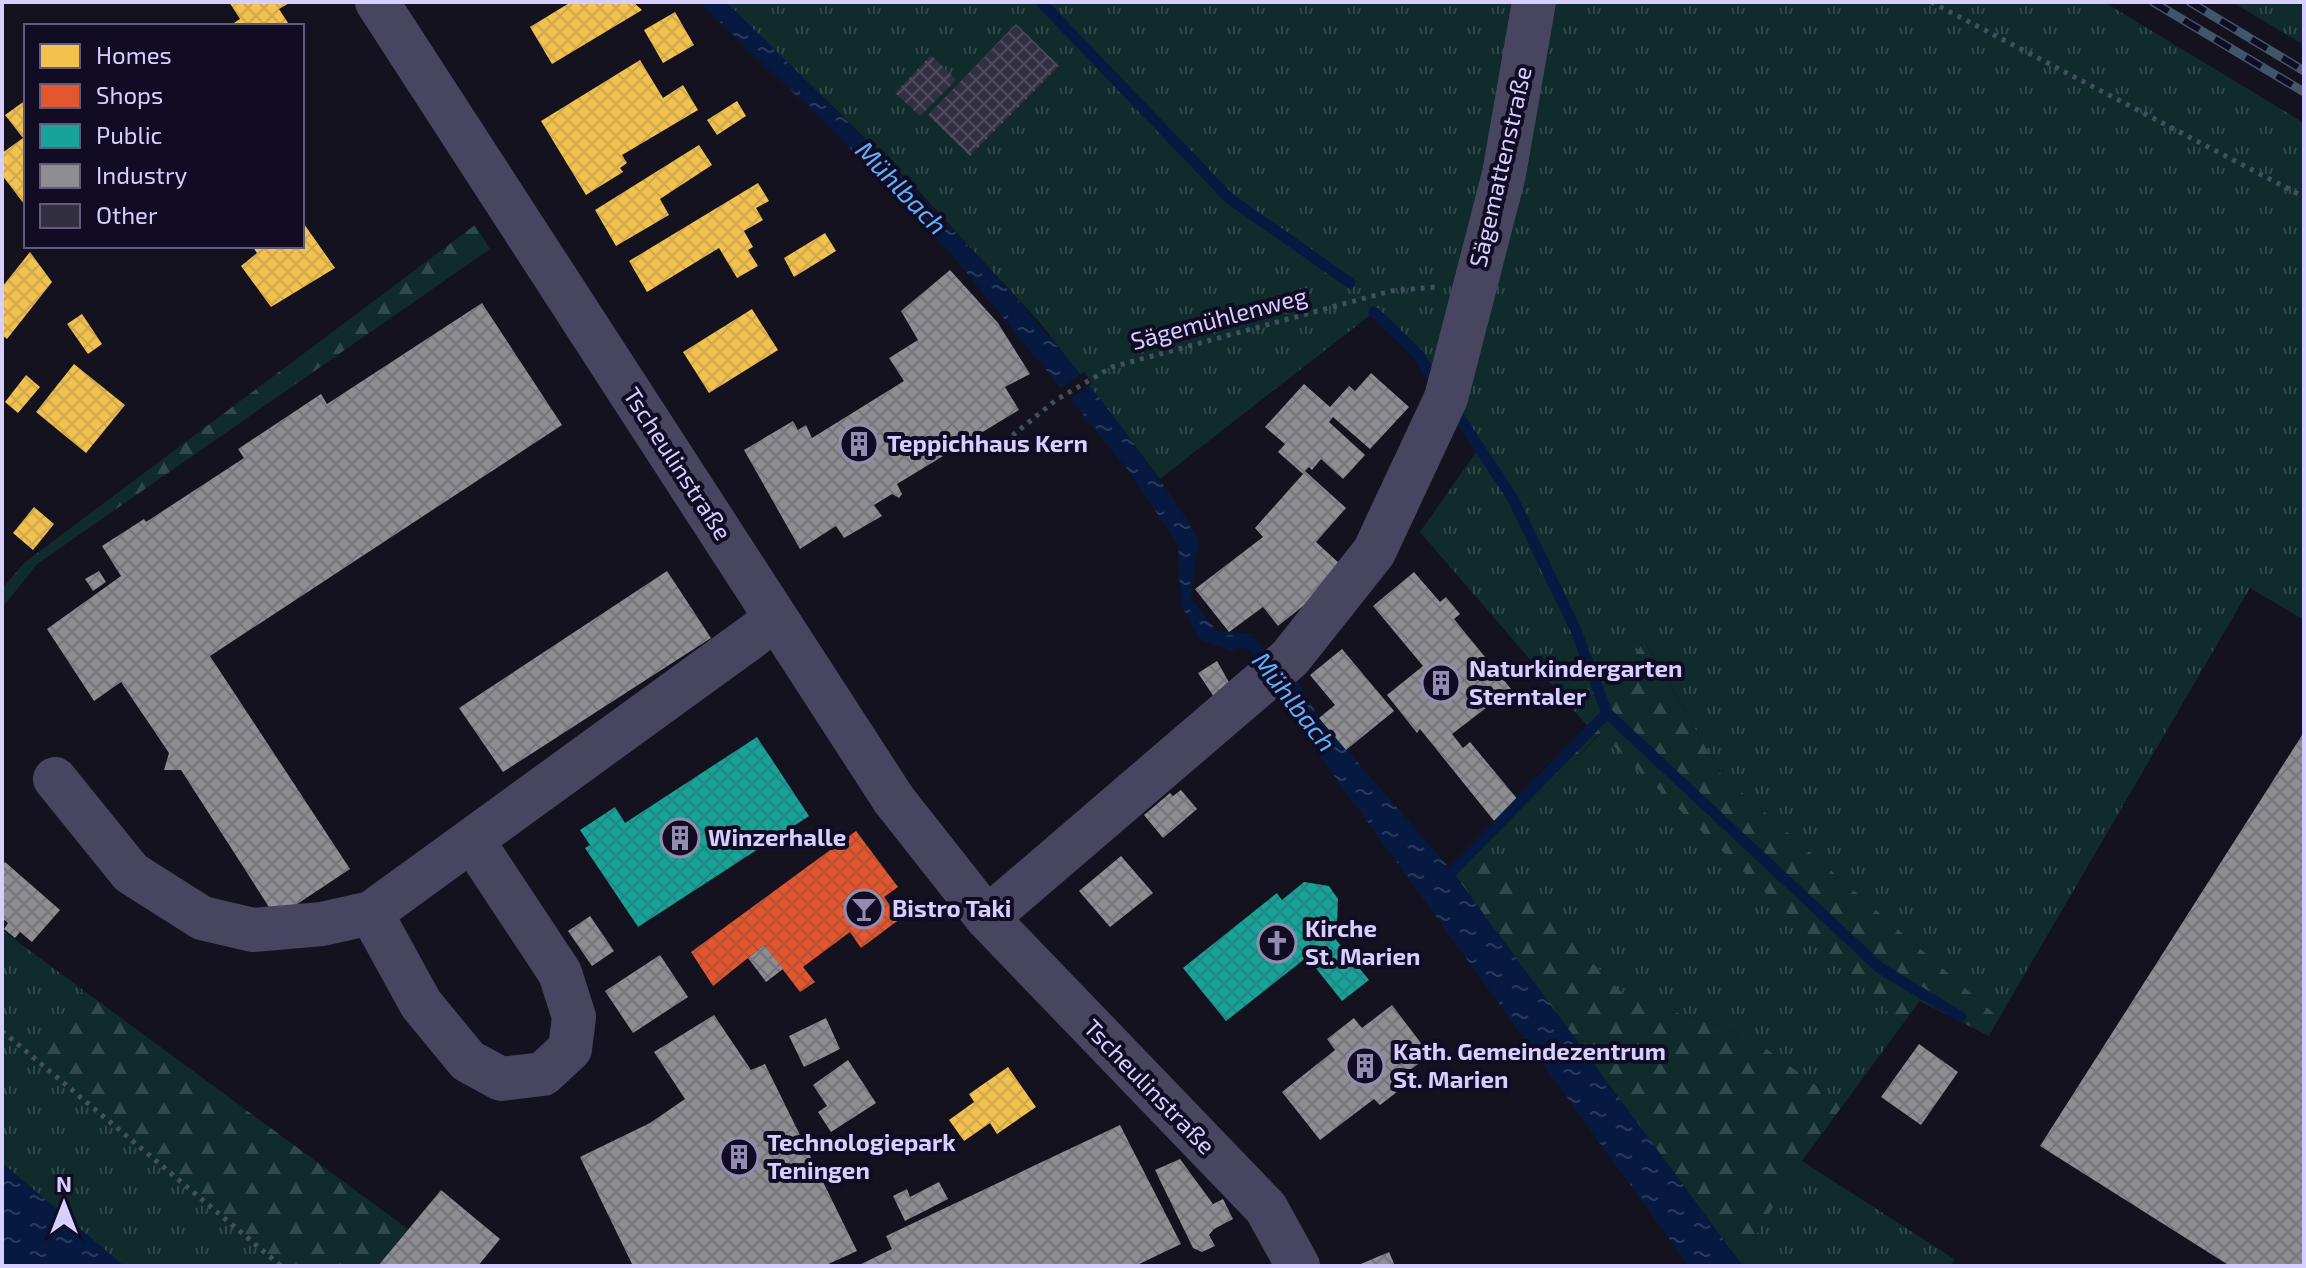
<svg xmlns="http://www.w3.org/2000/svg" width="2306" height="1268" font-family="'Exo 2',sans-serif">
<defs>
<pattern id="grass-tufts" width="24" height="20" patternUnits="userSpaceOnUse" patternTransform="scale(2)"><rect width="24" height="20" fill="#102b2c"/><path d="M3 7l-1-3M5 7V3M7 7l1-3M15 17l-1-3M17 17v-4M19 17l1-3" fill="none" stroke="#32494c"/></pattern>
<pattern id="forest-firs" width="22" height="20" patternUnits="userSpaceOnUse" patternTransform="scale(2)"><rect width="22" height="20" fill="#102b2c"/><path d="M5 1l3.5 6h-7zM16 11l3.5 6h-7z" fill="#32494c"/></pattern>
<pattern id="water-ripples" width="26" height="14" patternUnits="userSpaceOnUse" patternTransform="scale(2)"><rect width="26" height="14" fill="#061a41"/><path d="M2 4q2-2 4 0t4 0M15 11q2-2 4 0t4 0" fill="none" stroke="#2a3a5e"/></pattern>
<pattern id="homes-cross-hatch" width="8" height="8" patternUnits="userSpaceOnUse" patternTransform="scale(2)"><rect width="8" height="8" fill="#f2c14e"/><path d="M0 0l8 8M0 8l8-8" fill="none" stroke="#cea74e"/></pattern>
<pattern id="shops-cross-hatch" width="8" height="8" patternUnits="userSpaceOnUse" patternTransform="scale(2)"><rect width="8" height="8" fill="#e4572e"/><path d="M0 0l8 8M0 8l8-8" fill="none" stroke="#b35037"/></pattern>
<pattern id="public-cross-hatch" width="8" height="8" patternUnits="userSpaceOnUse" patternTransform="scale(2)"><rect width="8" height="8" fill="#17a398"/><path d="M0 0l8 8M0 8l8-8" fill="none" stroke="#238581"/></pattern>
<pattern id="industry-cross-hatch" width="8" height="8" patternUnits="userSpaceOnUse" patternTransform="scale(2)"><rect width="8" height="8" fill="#8d8d92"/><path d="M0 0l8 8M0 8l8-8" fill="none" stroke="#76757d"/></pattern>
<pattern id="building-cross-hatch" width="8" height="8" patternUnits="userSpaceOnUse" patternTransform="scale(2)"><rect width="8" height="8" fill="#322f41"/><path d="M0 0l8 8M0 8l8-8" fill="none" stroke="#4f4c5e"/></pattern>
</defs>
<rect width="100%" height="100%" fill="#14121e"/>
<!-- grass -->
<g fill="url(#grass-tufts)">
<polygon points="726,2 2104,2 2304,123 2304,620 2250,588 1999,1018 1721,774 1645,641 1591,730 1420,532 1479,448 1418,354 1374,312 1160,479 1041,324 913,185"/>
<polygon points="2232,2 2304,2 2304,45"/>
<polygon points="1601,733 1902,1025 1843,1105 1747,1035 1626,997 1485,853"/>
<polygon points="2,930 83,990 30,1054 281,1266 124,1266 2,1163"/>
<polygon points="1802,1161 1954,1259 1951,1266 1743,1266 1739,1262"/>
</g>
<!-- forest -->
<g fill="url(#forest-firs)">
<polygon points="475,225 490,249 37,564 2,608 2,589 24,563"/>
<polygon points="1644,640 1721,774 1999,1018 1989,1036 1920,1001 1902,1025 1600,733 1486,854 1626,997 1747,1035 1843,1105 1802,1161 1739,1262 1452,871 1591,730"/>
<polygon points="83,990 408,1229 378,1266 281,1266 30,1054"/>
</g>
<!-- water -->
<g fill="url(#water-ripples)">
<path d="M 699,2 L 726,2 C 895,168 1068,332 1195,533 L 1198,542 L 1191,599 L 1217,631 L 1253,634 L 1232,651 L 1199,639 L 1181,604 L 1178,544 L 1128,470 L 953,256 L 828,126 Z"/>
<polygon points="1294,674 1319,718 1452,871 1743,1266 1689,1266 1273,691"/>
<polygon points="2,1163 124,1266 2,1266"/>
</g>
<!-- pier -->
<polygon fill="#14121e" points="1084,372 1092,383 1068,401 1059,389"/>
<!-- homes -->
<g fill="url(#homes-cross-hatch)">
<polygon points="229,2 291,2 279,9 290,26 229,26 240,19"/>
<polygon points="571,2 633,2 642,10 552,64 530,27"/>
<polygon points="675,12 694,45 663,63 644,30"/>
<polygon points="640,60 663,98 683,85 698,110 622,155 627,163 620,168 623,172 586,195 541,121"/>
<polygon points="26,100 26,202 24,204 2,175 2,153 23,138 5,115"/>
<polygon points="737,101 746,116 717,135 707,120"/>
<polygon points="699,145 712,165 660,199 669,215 616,246 595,210"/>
<polygon points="758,183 769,201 756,208 763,220 744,231 753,247 748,250 758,266 737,278 719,248 647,292 629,261"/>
<polygon points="302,221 335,268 271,307 241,266 257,253 252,246 302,246"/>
<polygon points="825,233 836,251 794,277 784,258"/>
<polygon points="30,252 52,282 7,339 2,335 2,287"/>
<polygon points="752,309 778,350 709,393 683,352"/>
<polygon points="82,314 102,344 88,354 67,324"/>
<polygon points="74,364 125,405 86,453 36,412"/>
<polygon points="26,375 40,387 18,413 5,402"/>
<polygon points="34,507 54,524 33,550 13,533"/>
<polygon points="1008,1067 1036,1107 997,1134 990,1123 964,1141 949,1120 974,1102 969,1094"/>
</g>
<!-- shops -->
<polygon fill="url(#shops-cross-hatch)" points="856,831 898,887 884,897 900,919 861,948 850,932 803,967 815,982 800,992 764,945 713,986 691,952"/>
<!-- public -->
<g fill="url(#public-cross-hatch)">
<polygon points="757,737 809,816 638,927 585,848 590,845 580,830 615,807 625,823"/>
<polygon points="1304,882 1329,886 1338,899 1337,923 1328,930 1369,980 1342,1001 1307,957 1226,1021 1183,968 1277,893 1282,900"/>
</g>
<!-- industry -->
<g fill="url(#industry-cross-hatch)">
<polygon points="950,270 998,323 1030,374 1005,387 1019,410 897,484 902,494 899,498 892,494 874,505 882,516 844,538 836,526 800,549 744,450 793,421 798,430 806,425 812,438 904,381 889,358 918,340 901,311"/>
<polygon points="482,303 562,425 210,656 350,869 276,918 181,770 164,770 169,753 121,682 94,701 47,629 121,576 102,546 144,519 146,522 244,458 238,449 321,394 327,404"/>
<polygon points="1371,373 1409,407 1370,449 1333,417 1329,422 1365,455 1343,479 1321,459 1312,470 1309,467 1305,471 1346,508 1316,542 1340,564 1312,599 1278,626 1263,607 1229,632 1195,589 1263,537 1255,528 1303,474 1278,452 1285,444 1265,427 1304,384 1330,407 1349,386 1355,391"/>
<polygon points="99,571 106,582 93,591 85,579"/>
<polygon points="667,571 711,638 503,772 459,708"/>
<polygon points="1414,572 1440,602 1446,597 1460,614 1454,619 1511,689 1452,734 1463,748 1470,742 1519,801 1495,822 1420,729 1417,733 1387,695 1423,666 1373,606"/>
<polygon points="1342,649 1394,711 1346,750 1319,718 1335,705 1310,675"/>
<polygon points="1217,661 1231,686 1214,697 1198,673"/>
<polygon points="2304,732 2304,1266 2230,1266 2040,1146"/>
<polygon points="1181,790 1197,809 1163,838 1144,815 1170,793 1173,796"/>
<polygon points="1121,856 1153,893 1110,927 1079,891"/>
<polygon points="5,862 60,910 32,942 20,932 15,938 4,929 8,923 2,918 2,866"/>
<polygon points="590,916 614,951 592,966 568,931"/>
<polygon points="764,945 783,969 766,982 748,958"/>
<polygon points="660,955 688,997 633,1033 605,991"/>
<polygon points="1392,1005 1430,1055 1401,1077 1406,1085 1380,1105 1374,1099 1320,1140 1282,1092 1335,1050 1327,1039 1354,1018 1362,1028"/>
<polygon points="714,1015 751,1070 765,1064 857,1251 824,1266 633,1266 580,1157 650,1123 685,1099 654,1052"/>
<polygon points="826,1018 840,1049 804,1067 789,1036"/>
<polygon points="1919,1044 1958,1072 1921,1125 1881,1097"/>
<polygon points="848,1060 876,1103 831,1132 818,1112 827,1106 813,1085"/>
<polygon points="1120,1125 1181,1244 1135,1266 857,1266 892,1249 886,1236"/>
<polygon points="1180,1159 1213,1204 1223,1199 1233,1219 1214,1229 1209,1235 1215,1246 1202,1252 1193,1248 1155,1170"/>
<polygon points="939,1182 948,1199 905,1221 893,1196 907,1189 910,1197"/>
<polygon points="441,1190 500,1239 478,1266 378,1266"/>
<polygon points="1389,1252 1395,1266 1356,1266"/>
</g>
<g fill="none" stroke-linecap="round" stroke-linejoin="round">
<!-- stream -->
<g stroke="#061a41" stroke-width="11">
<polyline points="1041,2 1229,198 1350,283"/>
<polyline points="1374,312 1418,354 1437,384"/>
<polyline points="1453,408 1512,497 1575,628 1607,713 1880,968 1961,1017"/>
<polyline points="1229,642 1250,643 1270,665"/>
<polyline points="1442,882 1607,713"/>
</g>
</g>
<!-- building -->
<g fill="url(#building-cross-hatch)">
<polygon points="1016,24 1059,66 970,156 928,115"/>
<polygon points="931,55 956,80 920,116 895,93"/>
</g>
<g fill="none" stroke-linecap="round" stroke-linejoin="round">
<!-- path -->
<g stroke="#424f5f" stroke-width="5" stroke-dasharray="4 6" stroke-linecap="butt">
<polyline points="1931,2 2304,197"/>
<polyline points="997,448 1056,400 1112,367 1391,291 1435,287"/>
<polyline points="2,1031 281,1266"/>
</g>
<!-- minor -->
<g stroke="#474560" stroke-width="44">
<polyline points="377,2 894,800 987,918 1266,1208 1298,1266"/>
<polyline points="55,779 131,873 202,918 253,930 322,924 371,913 776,619"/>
<polyline points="371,913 421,1004 468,1061 501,1079 543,1074 570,1049 574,1017 560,973 472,840"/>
<polyline points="987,918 1290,658 1374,552 1446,398 1504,174 1534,2"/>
</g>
<defs>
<g id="rail">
<polyline points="2153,2 2304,92"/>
<polyline points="2190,2 2304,71"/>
</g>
</defs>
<!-- rail casing -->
<use href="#rail" stroke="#415669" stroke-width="9"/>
<!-- rail -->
<use href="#rail" stroke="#110c24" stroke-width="6" stroke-dasharray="18" stroke-linecap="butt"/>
</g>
<!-- icons -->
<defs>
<symbol id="building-ring" viewBox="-11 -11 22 22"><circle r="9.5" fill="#110c24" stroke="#928db0" stroke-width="1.5"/><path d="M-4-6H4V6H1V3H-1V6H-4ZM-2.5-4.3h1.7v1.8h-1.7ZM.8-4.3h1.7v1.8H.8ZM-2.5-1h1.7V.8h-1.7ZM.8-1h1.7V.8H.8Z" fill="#928db0"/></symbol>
<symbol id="bar-ring" viewBox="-11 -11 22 22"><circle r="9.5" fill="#110c24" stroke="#928db0" stroke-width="1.5"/><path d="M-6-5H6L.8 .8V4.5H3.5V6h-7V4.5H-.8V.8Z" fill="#928db0"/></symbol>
<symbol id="church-ring" viewBox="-11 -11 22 22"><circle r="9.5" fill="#110c24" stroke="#928db0" stroke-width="1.5"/><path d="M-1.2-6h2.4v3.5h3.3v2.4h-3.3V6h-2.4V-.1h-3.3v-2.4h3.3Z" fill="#928db0"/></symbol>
</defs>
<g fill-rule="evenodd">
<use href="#building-ring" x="837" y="422" width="44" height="44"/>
<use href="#building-ring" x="1419" y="661" width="44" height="44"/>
<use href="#building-ring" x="658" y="816" width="44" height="44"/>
<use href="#bar-ring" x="842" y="887" width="44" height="44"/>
<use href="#church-ring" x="1255" y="921" width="44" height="44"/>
<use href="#building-ring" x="1343" y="1044" width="44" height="44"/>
<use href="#building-ring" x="717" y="1135" width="44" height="44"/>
</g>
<g text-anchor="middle" stroke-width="8" stroke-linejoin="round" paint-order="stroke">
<!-- street labels -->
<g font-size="24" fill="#d6cfff" stroke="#110c24">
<text transform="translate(1501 167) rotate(-77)" y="8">Sägemattenstraße</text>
<text transform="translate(1219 319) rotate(-15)" y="8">Sägemühlenweg</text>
<text transform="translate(677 464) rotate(57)" y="8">Tscheulinstraße</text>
<text transform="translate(1149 1087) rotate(46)" y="8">Tscheulinstraße</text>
</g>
<!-- poi labels -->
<g font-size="24" font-weight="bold" fill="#d6cfff" stroke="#110c24" text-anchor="start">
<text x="887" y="452">Teppichhaus Kern</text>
<text x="1469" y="677">Naturkindergarten<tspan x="1469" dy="28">Sterntaler</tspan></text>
<text x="708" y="846">Winzerhalle</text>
<text x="892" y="917">Bistro Taki</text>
<text x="1305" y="937">Kirche<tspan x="1305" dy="28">St. Marien</tspan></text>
<text x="1393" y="1060">Kath. Gemeindezentrum<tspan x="1393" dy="28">St. Marien</tspan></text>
<text x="767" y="1151">Technologiepark<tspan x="767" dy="28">Teningen</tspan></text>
</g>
<!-- water labels -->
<g font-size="26" font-style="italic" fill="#5db1ff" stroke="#110c24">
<text transform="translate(901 188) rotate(46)" y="9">Mühlbach</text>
<text transform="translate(1294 702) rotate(52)" y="9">Mühlbach</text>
</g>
</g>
<!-- border -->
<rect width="2306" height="1268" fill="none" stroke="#d6cfff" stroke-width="8"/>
<!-- legend -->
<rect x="24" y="24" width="280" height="224" fill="#110c24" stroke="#605a7c" stroke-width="2"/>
<rect x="40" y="44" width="40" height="24" fill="#f2c14e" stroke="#605a7c" stroke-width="2"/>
<text x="96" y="64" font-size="24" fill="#d6cfff">Homes</text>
<rect x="40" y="84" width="40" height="24" fill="#e4572e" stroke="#605a7c" stroke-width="2"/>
<text x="96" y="104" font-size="24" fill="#d6cfff">Shops</text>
<rect x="40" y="124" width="40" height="24" fill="#17a398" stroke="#605a7c" stroke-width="2"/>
<text x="96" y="144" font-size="24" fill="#d6cfff">Public</text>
<rect x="40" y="164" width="40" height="24" fill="#8d8d92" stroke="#605a7c" stroke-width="2"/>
<text x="96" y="184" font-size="24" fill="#d6cfff">Industry</text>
<rect x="40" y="204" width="40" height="24" fill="#322f41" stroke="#605a7c" stroke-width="2"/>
<text x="96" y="224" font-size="24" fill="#d6cfff">Other</text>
<!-- north arrow -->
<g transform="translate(64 1204)" stroke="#110c24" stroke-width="6" paint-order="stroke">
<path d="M0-6L14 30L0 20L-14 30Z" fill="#d6cfff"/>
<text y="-12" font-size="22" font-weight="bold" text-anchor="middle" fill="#d6cfff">N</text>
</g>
</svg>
